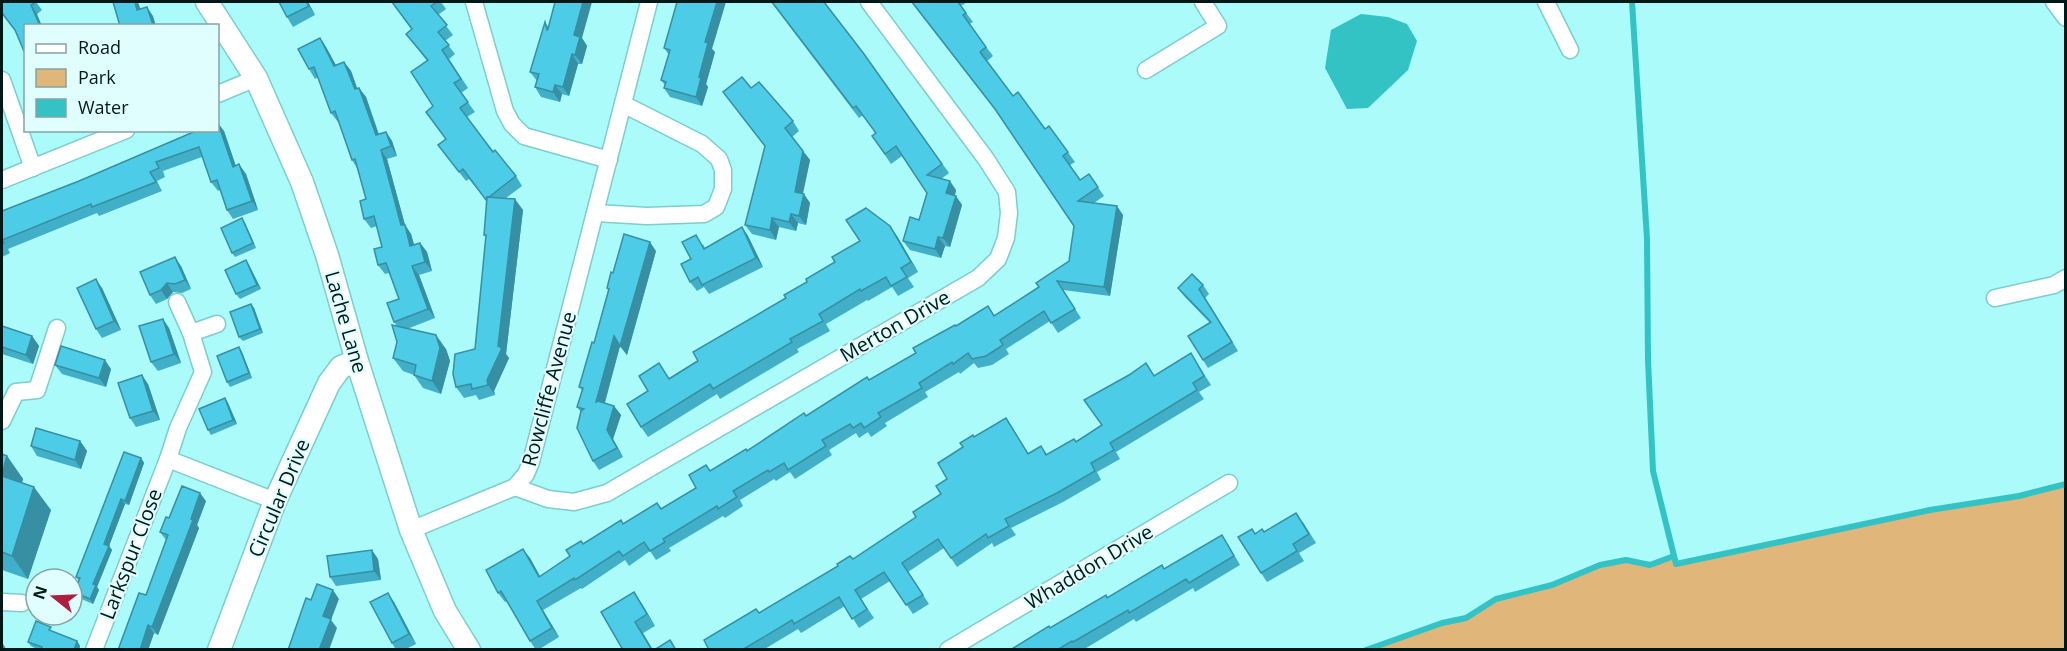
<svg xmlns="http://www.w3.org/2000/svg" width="2067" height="651" font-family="'Open Sans',sans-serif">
<rect width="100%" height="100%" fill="#abfbfb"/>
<!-- green -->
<polygon fill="#e1b67a" points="2065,484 2065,649 1366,649 1442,623 1466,618 1496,599 1552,585 1600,565 1626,560 1650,565 1674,556 1676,564 1930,510 2019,496"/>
<!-- water -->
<polygon fill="#33c3c4" points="1361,14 1388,17 1407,24 1417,41 1408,70 1368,108 1347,109 1325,68 1331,30"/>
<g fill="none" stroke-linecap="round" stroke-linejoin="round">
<!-- stream -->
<g stroke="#33c3c4" stroke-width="6">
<polyline points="1632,2 1647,239 1648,360 1653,471 1676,564 1930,510 2019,496 2066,484"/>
<polyline points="1366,650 1442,623 1466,618 1496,599 1552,585 1600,565 1626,560 1650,565 1674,556"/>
</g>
<defs>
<g id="street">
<polyline points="474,2 505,111 512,124 524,136 609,160"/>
<polyline points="1546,2 1570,50"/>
<polyline points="2054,2 2066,18"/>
<polyline points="1146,70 1218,26 1203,2"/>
<polyline points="2,80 33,168"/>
<polyline points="218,94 256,78"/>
<polyline points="2,180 126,130"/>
<polyline points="596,213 647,216 704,214 716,207 723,189 723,170 719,159 702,144 623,104"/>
<polyline points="1995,298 2054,285 2066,278"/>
<polyline points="191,333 217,324"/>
<polyline points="2,421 16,392 37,390 57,328"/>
<polyline points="168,459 178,428 203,372 191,333 177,302"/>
<polyline points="515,487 548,499 574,502 607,493 978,278 998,259 1006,238 1009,213 1007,192 986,159 869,2"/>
<polyline points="411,530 515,487 526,474 531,462 649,2"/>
<polyline points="2,602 22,603"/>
<polyline points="94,650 168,459 275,501"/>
<polyline points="948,650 1229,483"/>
</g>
<g id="secondary">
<polyline points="207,2 256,78 302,182 327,255 357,361 411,530 445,611 469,650"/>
<polyline points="219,650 275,501 329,383 341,367 357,361"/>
</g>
</defs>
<!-- street casing -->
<use href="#street" stroke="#7ecdcd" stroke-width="19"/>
<!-- secondary casing -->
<use href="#secondary" stroke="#7ecdcd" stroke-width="25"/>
<!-- street -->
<use href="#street" stroke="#fff" stroke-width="16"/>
<!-- secondary -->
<use href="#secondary" stroke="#fff" stroke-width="22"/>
</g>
<!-- wall -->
<g fill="#42afc8">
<polygon points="2,2 36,2 42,10 16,32 2,14"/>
<polygon points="308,2 315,15 293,27 287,17"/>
<polygon points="391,2 441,2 446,9 438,15 453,35 445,41 455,54 449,59 468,88 461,93 475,112 467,117 493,152 516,176 522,186 506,198 523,210 506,354 509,358 494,391 495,395 479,400 476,395 464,398 456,387 475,349 486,238 484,235 487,201 469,179 466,181 438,145 446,139 433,106 427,61 406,34 412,29"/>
<polygon points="771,2 864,54 949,173 941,179 956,190 955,195 962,205 950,247 945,246 941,258 910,250 903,241 919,220 927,193 902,156 891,164 872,136 876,133 863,115 859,118"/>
<polygon points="911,2 967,2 961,6 973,22 969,24 993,56 987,61 1013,96 1045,129 1049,126 1075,162 1070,165 1080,180 1089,174 1104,196 1094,203 1123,215 1110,296 1063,290 1081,318 1058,333 1050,321 1006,349 1009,354 992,365 978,368 974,363 960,374 959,372 925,392 928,397 885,423 887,426 871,437 868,432 859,438 856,433 829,450 832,455 795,479 790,472 776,481 774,479 740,500 743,506 725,518 723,516 669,548 671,551 656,560 650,551 629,566 625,560 582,589 581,588 543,610 559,637 538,650 536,650 530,641 507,601 505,602 498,593 530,558 540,576 570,556 583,544 623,524 661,509 696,488 710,471 916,353 956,326 995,316 1039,287 1069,261 1074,226 1000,116"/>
<polygon points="545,22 549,28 582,38 587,46 582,64 578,64 569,96 562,94 560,102 541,97 535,87 537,81 530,72"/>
<polygon points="320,38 326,47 336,65 344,62 351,71 357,88 359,88 366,97 379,134 386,132 392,141 397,156 387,159 405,225 411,234 414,245 420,243 427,252 432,271 419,275 435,318 407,329 446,349 450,361 441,394 423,388 414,375 403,371 393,358 397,342 397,326 394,322 399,299 389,273 385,274 378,265 382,247 377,226 371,228 364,219 366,199 357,168 352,160 338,121 338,122 331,113 318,77 315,79 309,69"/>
<polygon points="664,48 712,49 715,52 706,84 708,87 702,106 670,97 664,88 665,85 661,80 669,55"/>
<polygon points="751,88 793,121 799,131 792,137 810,160 803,194 810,203 806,225 798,223 796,231 779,227 776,240 752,234 745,225 765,146 723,92"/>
<polygon points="224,131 236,166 246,174 258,210 233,219 227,210 220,190 218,191 211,182 202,157 163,171 165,177 157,181 162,191 99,216 97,213 8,249 10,253 2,257 2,211"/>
<polygon points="245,223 256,248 235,257 232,253"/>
<polygon points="742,227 748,236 763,267 709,294 704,287 697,291 690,282 691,259 703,244 705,248"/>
<polygon points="897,236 918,272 908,278 914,287 898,296 892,287 868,301 867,300 826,324 830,331 797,349 799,352 720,399 717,394 648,437 641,427 648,391"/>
<polygon points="656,251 627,355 620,346 605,403 614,406 621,415 613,439 623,457 599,470 593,461 581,412 577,407 582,390 579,387 594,343 608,290 607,288 613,273"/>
<polygon points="246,260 249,265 261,289 240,299 236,294"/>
<polygon points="181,266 191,289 182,293 173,292 167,299 156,304 150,295"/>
<polygon points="1203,285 1209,294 1205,298 1238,351 1208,368 1203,360 1210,323 1184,296 1178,288"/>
<polygon points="102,288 121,330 102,338 96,329"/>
<polygon points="251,304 254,308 263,333 243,341 239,337"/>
<polygon points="2,326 32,336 39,346 33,364 2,354"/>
<polygon points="169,328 181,363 158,371 151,362"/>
<polygon points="239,347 242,352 252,378 230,387 227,382"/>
<polygon points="1191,353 1211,385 1199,392 1204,399 1116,452 1120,459 1097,472 1101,480 1063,502 1011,528 1016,535 994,547 992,543 957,567 944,548 908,572 929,604 913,614 890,581 861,599 874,618 859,628 845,606 801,633 798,629 763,650 709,650 760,613 853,559 916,517 941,494 963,447 974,437 1012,427 1028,453 1041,446 1047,454 1076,441 1102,425 1155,376"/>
<polygon points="55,365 111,369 106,387 62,374"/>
<polygon points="148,384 160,420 136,427 130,418"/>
<polygon points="225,398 228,403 237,424 211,435 208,430"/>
<polygon points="80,441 87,451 81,469 37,456 31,446"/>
<polygon points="2,454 7,456 23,479 22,483 51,510 28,579 2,570"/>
<polygon points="141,458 144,463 129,505 125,504 109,546 112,550 97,587 99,590 93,604 77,597 74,592 79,581 76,577"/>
<polygon points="206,501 197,525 199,528 158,635 154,633 148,650 118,650 146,595 166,540 160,532 169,518"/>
<polygon points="1303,522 1316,543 1299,553 1304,561 1267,582 1261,573 1255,533 1264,532"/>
<polygon points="1228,544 1240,565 1195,592 1193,588 1136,622 1134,619 1083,650 1010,650 1108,597 1165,569"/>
<polygon points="378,559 381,580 336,586 330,577"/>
<polygon points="394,602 416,644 404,650 396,650 392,643"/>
<polygon points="642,604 655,626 643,633 623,650"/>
<polygon points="54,632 77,641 80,646 79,650 39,650 31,646 28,642"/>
</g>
<!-- shaded-wall -->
<g fill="#368fa2">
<polygon points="135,2 138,2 144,19 137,10"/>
<polygon points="306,2 308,2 315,15 309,6"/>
<polygon points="583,2 592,2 582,38 587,46 582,64 575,55 574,35"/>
<polygon points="717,2 726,2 712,49 715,52 706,84 708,87 702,106 696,97 705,42"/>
<polygon points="31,5 37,14 42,26 40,26"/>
<polygon points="147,7 153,16 156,26 153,26 153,25"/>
<polygon points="320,38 326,47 341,75 334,66"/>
<polygon points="572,54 578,64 569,96 563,87"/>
<polygon points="344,62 351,71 361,99 355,89"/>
<polygon points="555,85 562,94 560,102 553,92"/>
<polygon points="359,88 366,97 382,145 376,135"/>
<polygon points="218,123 224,131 239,176 233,167"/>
<polygon points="386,132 392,141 397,156 391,146"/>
<polygon points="381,150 387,159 405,225 411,234 417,255 410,246 401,225"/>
<polygon points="803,151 810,160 801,201 795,192"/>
<polygon points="239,164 246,174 258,210 252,201"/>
<polygon points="950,181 956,190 953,202 946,193"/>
<polygon points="804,194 810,203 806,225 799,216"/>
<polygon points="956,196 962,205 950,247 943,238"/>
<polygon points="515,199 523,210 506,354 509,358 494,391 495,395 488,385 487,380 498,346"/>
<polygon points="1117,206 1123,215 1110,296 1104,287"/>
<polygon points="791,214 798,223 796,231 789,222"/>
<polygon points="242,218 245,223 256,248 253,243"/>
<polygon points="772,218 779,227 776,240 770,230"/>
<polygon points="890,226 897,236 918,272 911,262"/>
<polygon points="742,227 748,236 763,267 756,258"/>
<polygon points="938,237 945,246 941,258 935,249"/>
<polygon points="650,242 656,251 627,355 620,346 602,412 596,402 614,336"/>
<polygon points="420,243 427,252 432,271 425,262"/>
<polygon points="175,257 181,266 191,289 185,280"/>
<polygon points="246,260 249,265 261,289 257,285"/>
<polygon points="412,266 419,275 435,318 428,309"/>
<polygon points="96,279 102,288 121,330 114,321"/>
<polygon points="167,283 173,292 167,299 161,290"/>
<polygon points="1199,289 1205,298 1238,351 1232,342"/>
<polygon points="251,304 254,308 263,333 260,329"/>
<polygon points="163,319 169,328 181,363 174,354"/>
<polygon points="436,335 446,349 450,361 441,394 432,381"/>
<polygon points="32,336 39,346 33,364 26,355"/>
<polygon points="239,347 242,352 252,378 249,373"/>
<polygon points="105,360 111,369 106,387 99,378"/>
<polygon points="142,375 148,384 160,420 153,411"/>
<polygon points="225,398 228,403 237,424 233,420"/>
<polygon points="614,406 621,415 613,439 623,457 617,448 607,430"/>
<polygon points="80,441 87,451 81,469 75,460"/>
<polygon points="7,456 23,479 17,499 2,477 2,474"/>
<polygon points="141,458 144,463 129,505 125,501"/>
<polygon points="34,487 51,510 28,579 12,556"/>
<polygon points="200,493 206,501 197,525 199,528 158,635 152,627"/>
<polygon points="121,499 125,504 109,546 112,550 97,587 99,590 93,604 90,599 93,584 104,544"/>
<polygon points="523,549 530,558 545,586 539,577"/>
<polygon points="372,550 378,559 381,580 374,571"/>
<polygon points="333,590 339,599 331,620 337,628 329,650 319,650 323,616"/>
<polygon points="634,592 642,604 655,626 647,614"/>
<polygon points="388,593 394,602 416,644 409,634"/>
<polygon points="537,601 543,610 559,637 552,628"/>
<polygon points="635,622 643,633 653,650 652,650"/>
<polygon points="148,625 154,633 148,650 140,650"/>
<polygon points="77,641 80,646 79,650 74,650"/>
<polygon points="2,642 6,649 6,650 2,650"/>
</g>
<!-- building -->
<g fill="#4dcce8" stroke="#368fa2" stroke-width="1.5">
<polygon points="2,2 36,2 31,5 40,26 26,26 26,56 15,30 2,13"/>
<polygon points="113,2 135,2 137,10 147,7 153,25 149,26 120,26"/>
<polygon points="279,2 306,2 309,6 287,17"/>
<polygon points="392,2 437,2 431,6 447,25 438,32 449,45 442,50 461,79 454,83 468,102 460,108 493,152 495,150 516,176 489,197 487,197 486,200 463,169 459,172 438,145 446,139 426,112 433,106 411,72 428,60 406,34 412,29"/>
<polygon points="555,2 583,2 574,35 580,37 575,55 572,54 563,87 555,85 553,92 535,87 539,74 530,72 545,22 547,30 548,29"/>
<polygon points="677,2 717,2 705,42 708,43 699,77 701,78 696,97 664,88 666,82 661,80 670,50 664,48"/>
<polygon points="772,2 824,2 864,54 942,164 927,175 950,181 946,193 956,196 943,238 938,237 935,249 903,241 910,217 919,220 927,193 896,146 885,154 872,136 876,133 856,106 853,108"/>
<polygon points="912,2 958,2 966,13 963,15 986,47 980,52 1013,96 1018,92 1045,129 1049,126 1068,152 1063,156 1080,180 1089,174 1098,187 1078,201 1117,206 1104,287 1057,281 1075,309 1051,323 1044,311 1000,340 1003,345 986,356 972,359 968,353 953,364 952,362 919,383 922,388 878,413 881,417 864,428 861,423 853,428 850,424 822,440 826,446 788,470 784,463 769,472 768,470 733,491 737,497 718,509 717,506 663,539 665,542 650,551 644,542 623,556 619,551 575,580 574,578 537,601 552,628 530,641 501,591 498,593 486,570 523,549 539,577 570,556 566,550 581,541 583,544 621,520 623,524 657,503 661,509 696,488 689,475 706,465 710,471 746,449 747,451 804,413 806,416 867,377 869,380 916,353 913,348 955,325 956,326 988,306 994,316 1039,287 1036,283 1069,261 1074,226 995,109"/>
<polygon points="320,38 334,66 344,62 355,89 359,88 376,135 386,132 391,146 381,150 401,225 405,225 410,246 420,243 425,262 412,266 428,309 394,322 387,303 399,299 386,263 378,265 374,249 382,247 374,216 364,219 360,201 366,199 355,159 352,160 335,111 331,113 314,67 309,69 298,49"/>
<polygon points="742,77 751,88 759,82 793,121 785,128 803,151 795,192 804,194 799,216 791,214 789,222 772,218 770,230 745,225 765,146 723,92"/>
<polygon points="218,123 233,167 239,164 252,201 227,210 217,180 211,182 199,147 156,162 159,168 150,172 156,182 92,207 91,204 2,240 4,243 2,244 2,211 79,181 198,130 218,130"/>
<polygon points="487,197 515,199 498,346 502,348 487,380 488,385 472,389 471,384 456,387 453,374 455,354 475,349 486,235 484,235"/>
<polygon points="866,208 890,226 911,262 901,268 907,277 891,286 886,277 861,291 860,289 819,314 823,321 790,339 792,342 713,389 710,384 641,427 627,404 648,391 639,376 659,363 669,379 698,361 693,352 786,298 784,295 807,282 806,279 835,262 832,257 860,241 846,220"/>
<polygon points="242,218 253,243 232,253 221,228"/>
<polygon points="742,227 756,258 702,285 698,277 690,282 681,264 691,259 682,242 696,235 704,249"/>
<polygon points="624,234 650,242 620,346 614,336 596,402 598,401 614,406 607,430 617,448 593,461 577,428 581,411 584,409 577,407 583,388 579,387 592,342 594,343 609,289 607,288 611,272 613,273"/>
<polygon points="175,257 185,280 175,284 167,283 161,290 150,295 140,272"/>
<polygon points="246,260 257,285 236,294 225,270"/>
<polygon points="1192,274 1203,285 1199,289 1232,342 1203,360 1188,336 1211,322 1178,288"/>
<polygon points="96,279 114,321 96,329 77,288"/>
<polygon points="251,304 260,329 239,337 230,312"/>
<polygon points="163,319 174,354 151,362 139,326"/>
<polygon points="392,325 436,335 440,348 432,381 414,375 416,365 393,358 397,342"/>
<polygon points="2,326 32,336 26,355 2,347"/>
<polygon points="61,346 105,360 99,378 55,365"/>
<polygon points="239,347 249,373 227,382 217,356"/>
<polygon points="1191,353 1204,376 1193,383 1197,390 1110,443 1114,450 1091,463 1095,471 1057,493 1005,519 1009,526 988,538 986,534 951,558 938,539 902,563 923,595 906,605 884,572 855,590 867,609 852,619 839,597 794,624 792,620 742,650 709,650 704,640 756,609 759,613 838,566 837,564 850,556 853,559 916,517 913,512 941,494 936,486 947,479 938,463 963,447 960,443 973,435 974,437 1006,418 1028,454 1041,446 1046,455 1074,439 1076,442 1102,425 1084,400 1129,375 1146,363 1154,376"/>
<polygon points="142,375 153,411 130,418 118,383"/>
<polygon points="225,398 233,420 208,430 199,409"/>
<polygon points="36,428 80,441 75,460 31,446"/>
<polygon points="124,452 141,458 125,501 121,499 104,544 109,546 93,584 96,585 90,599 74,592 80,578 76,577"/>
<polygon points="2,454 7,456 2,474"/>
<polygon points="2,476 34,487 12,556 2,552"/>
<polygon points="182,486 200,493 191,519 193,520 152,627 148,625 140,650 118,650 139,593 146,595 168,535 160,532 166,517 169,518"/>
<polygon points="1296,513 1309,534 1293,544 1297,551 1261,573 1238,537 1252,529 1255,534 1262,529 1264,532"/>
<polygon points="1222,535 1234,556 1189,583 1186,579 1129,613 1128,610 1073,642 1072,641 1057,650 1010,650 1049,626 1050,628 1106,595 1107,598 1162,565 1164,569"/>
<polygon points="372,550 374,571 330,577 327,556"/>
<polygon points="317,584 333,590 323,616 331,619 319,650 288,650 306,598 311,600"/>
<polygon points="634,592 647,614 635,622 652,650 623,650 601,612"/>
<polygon points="388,593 409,634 392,643 370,602"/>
<polygon points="36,621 51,627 49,630 77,641 74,650 41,650 42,647 28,642"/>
<polygon points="670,640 676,650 654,650"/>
</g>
<g text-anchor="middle" stroke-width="4.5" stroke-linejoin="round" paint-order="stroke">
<!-- street labels -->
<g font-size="20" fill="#011818" stroke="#e0fefe">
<text transform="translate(346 322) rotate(74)" y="7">Lache Lane</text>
<text transform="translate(895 326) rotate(-30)" y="7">Merton Drive</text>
<text transform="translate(549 389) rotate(-75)" y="7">Rowcliffe Avenue</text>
<text transform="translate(279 498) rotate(-67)" y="7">Circular Drive</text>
<text transform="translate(131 554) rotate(-69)" y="7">Larkspur Close</text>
<text transform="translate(1089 567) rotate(-31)" y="7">Whaddon Drive</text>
</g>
</g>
<!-- border -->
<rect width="2067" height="651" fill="none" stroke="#011818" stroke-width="6"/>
<!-- legend -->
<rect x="24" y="24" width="195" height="108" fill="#e0fefe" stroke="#87a2a2" stroke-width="1.5"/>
<rect x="36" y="44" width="30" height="9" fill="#ffffff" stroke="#87a2a2" stroke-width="1.5"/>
<text x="78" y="54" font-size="18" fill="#011818">Road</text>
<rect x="36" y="69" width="30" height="18" fill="#e1b67a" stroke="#87a2a2" stroke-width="1.5"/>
<text x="78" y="84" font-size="18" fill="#011818">Park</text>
<rect x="36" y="99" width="30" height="18" fill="#33c3c4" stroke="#87a2a2" stroke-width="1.5"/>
<text x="78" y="114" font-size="18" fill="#011818">Water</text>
<!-- north arrow -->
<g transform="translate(54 597) rotate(288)"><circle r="28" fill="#e0fefe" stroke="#87a2a2" stroke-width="1.5"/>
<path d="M0-4.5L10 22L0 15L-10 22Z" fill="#b01c3e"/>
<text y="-9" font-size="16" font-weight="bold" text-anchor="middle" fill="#011818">N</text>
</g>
</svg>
